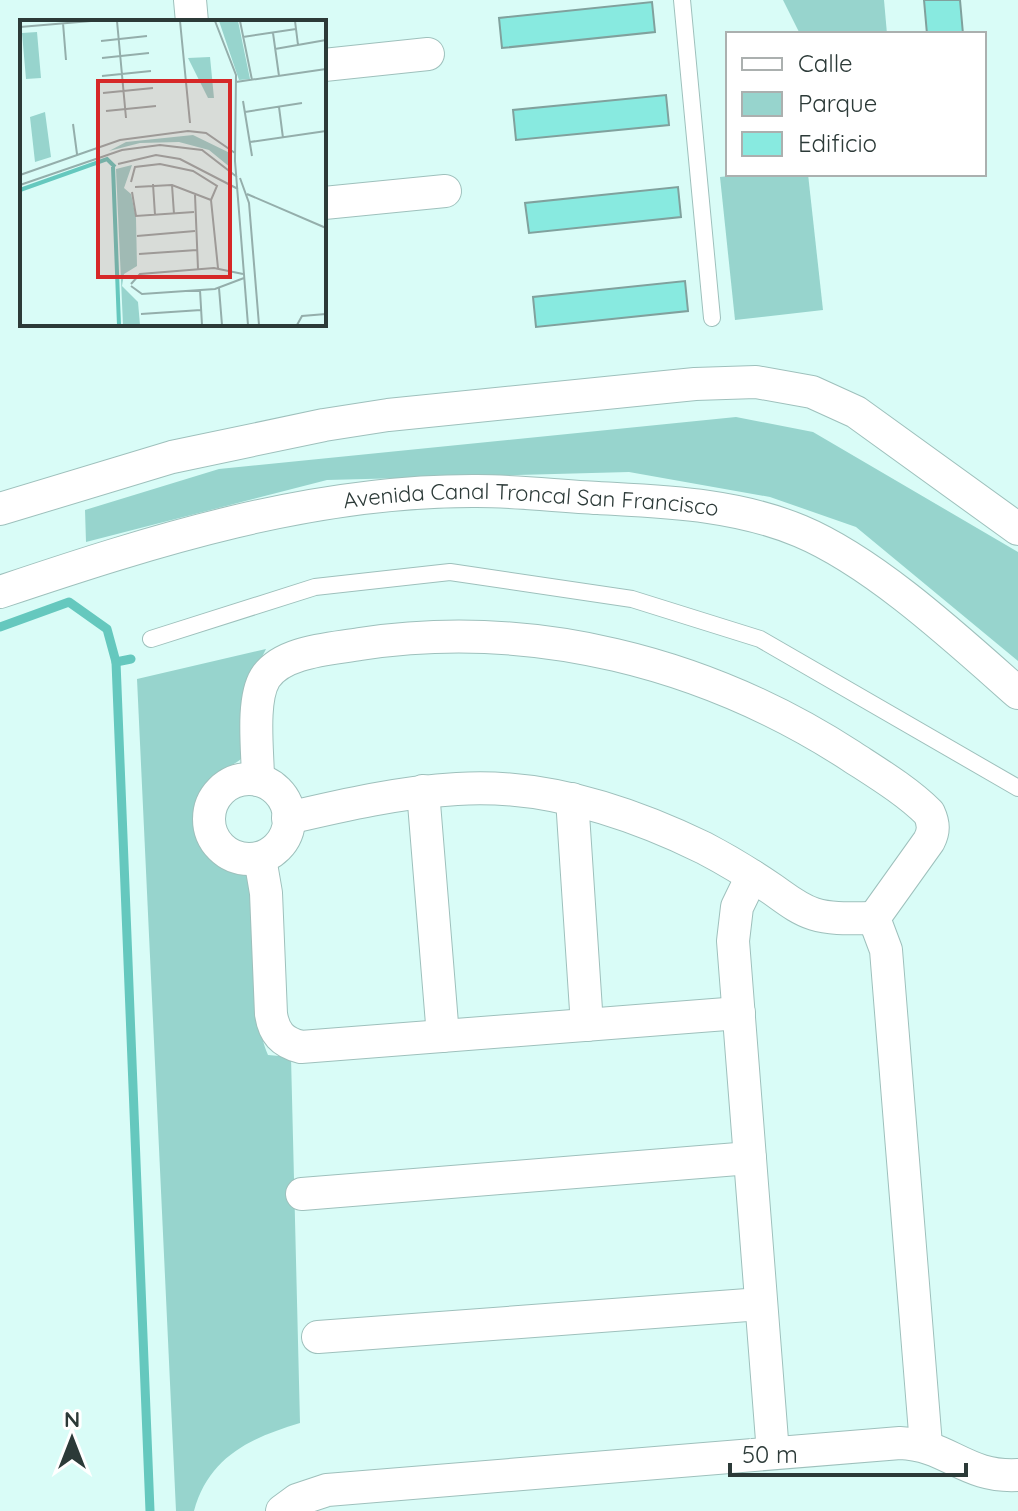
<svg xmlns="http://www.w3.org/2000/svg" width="1018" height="1511" font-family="Quicksand,sans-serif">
<rect width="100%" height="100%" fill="#d9fcf7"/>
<!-- green -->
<g fill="#97d4cd">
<polygon points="783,0 884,0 887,34 800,34"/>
<polygon points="748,174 808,174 823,310 735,320 720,177"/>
<polygon points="736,417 813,432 1018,552 1018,661 856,527 770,497 629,472 327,480 86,542 85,510 219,469"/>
<path d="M 266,649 L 251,679 L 245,755 C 237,764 228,766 219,773 C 197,792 199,817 206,842 L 254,873 C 255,925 248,1009 268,1055 L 291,1057 L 300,1423 C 250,1438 209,1457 194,1511 L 176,1511 L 137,679 Z"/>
</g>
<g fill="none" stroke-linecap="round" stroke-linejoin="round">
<!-- stream -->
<g stroke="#65c8be" stroke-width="9">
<polyline points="0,627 69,602 107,629 116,662 131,659"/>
<polyline points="116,662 150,1511"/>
</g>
</g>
<!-- building -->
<g fill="#88eae0" stroke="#80a19d" stroke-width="2">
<polygon points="924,0 960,0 963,34 927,34"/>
<polygon points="652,2 655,32 502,48 499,18"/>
<polygon points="666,95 669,125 516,140 513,110"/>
<polygon points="678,187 681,217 529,233 525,203"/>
<polygon points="685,281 688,311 536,327 533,297"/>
</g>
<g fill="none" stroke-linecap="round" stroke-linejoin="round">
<defs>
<g id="service">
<polyline points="682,0 712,318"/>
<polyline points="151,639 315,587 450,572 632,599 760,639 1018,788"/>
</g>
<g id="minor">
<polyline points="190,0 192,22"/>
<polyline points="324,65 428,54"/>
<polyline points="324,203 445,191"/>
<polyline points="0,509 172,457 324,425 388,415 695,384 756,382 812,392 856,412 1018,529"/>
<path id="s1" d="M 0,592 C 155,540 312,490 477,491 C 517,491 558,496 598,498 C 668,502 735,504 800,531 C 874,562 957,639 1018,693"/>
<circle cx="249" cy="819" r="40"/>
<path d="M 258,780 C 258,753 251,701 265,678 C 282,651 331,649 360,644 C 532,618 706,662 851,756 C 877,773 907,791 929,813 C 934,824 934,831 929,841 L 874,918"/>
<polyline points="423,791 443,1036"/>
<polyline points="572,799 587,1025"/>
<path d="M 288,818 C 344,805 400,792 457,789 C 542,783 628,811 704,848 C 727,860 750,874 772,889 C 785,898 798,909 814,914 C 833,920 854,918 874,918"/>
<path d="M 260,858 L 266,893 L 271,1014 C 274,1033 282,1042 301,1047 L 739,1013"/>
<polyline points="752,876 737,907 733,941 773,1453"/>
<polyline points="874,918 886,950 926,1445"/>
<polyline points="302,1194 750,1158"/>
<polyline points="318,1337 761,1304"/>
<path d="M 282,1511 L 297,1500 L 327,1490 L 900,1443 C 949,1445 965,1478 1018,1475"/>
</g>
</defs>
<!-- service casing -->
<use href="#service" stroke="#9ec0bc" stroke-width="18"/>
<!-- minor casing -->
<use href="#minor" stroke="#9ec0bc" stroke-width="34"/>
<!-- service -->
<use href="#service" stroke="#fff" stroke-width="16"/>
<!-- minor -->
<use href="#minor" stroke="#fff" stroke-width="32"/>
</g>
<g text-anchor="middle" stroke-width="6" stroke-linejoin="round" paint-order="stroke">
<!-- street labels -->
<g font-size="22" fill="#2c3a38" stroke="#fff">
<text dy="8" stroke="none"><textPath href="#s1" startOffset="544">Avenida Canal Troncal San Francisco</textPath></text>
</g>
</g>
<!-- overview -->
<g transform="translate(20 20)">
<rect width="306" height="306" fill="#d9fcf7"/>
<path d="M 199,1 L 218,1 L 230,59 L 219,60 ZM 17,12 L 21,58 L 6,59 L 2,13 ZM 190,37 L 194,78 L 188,78 L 168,38 ZM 25,92 L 31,137 L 15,142 L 10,97 ZM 173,115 L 212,134 L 211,148 L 189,130 L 159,122 L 120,123 L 89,131 L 106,122 ZM 112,145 L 104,168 L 111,174 L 116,198 L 117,246 L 104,254 L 102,266 L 118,282 L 120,305 L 103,305 L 96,149 Z" fill="#97d4cd"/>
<path fill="none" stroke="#65c8be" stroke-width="4" d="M 93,147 L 99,305M 0,170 L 87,139 L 95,147"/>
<path fill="none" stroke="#94aeab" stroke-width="2" d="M 97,1 L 106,98M 160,1 L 170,103M 195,1 L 216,55 L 215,141 L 228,305M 220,1 L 232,60M 275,1 L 278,25M 43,3 L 46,40M 0,7 L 71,1M 253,13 L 259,56M 223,17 L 276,9M 81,21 L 127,16M 255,29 L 306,20M 82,38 L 129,33M 82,56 L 131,51M 216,62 L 306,49M 83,73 L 133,68M 223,81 L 232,136M 259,87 L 263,118M 86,91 L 136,86M 225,92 L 282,83M 53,104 L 57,134M 230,122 L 306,111M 98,144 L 136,135 L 160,139 L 218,169M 0,155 L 100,120 L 168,111 L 186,113 L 215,133M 220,158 L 229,183 L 239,305M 111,162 L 115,147 L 140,144 L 173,151 L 197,166 L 191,180 L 198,248M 133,164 L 135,195M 0,165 L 102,130 L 140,125 L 182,130 L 217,157M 152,165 L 154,194M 115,167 L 152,165 L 191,180M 112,172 L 116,196 L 174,192M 227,174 L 306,208M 175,175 L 178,249M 117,216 L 175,211M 119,234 L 177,230M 111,264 L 120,254 L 194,248 L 223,254M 111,266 L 122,274 L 195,269 L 224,258M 199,268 L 202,305M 180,270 L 182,305M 121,294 L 181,290M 277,305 L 282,296 L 306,294"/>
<path fill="#d62828" fill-opacity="0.15" stroke="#d62828" stroke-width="4" d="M 78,61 L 210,61 L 210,257 L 78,257 Z"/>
<rect width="306" height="306" fill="none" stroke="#2c3a38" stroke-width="4"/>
</g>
<!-- legend -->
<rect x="726" y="32" width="260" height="144" fill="#ffffff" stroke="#abb0af" stroke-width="2"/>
<rect x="742" y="58" width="40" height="12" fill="#ffffff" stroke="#abb0af" stroke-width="2"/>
<text x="798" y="72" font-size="24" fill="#2c3a38">Calle</text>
<rect x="742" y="92" width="40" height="24" fill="#97d4cd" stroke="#abb0af" stroke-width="2"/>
<text x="798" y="112" font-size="24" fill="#2c3a38">Parque</text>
<rect x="742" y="132" width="40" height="24" fill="#88eae0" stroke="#abb0af" stroke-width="2"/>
<text x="798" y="152" font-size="24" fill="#2c3a38">Edificio</text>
<!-- north arrow -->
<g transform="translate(72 1439)" stroke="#ffffff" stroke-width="6" paint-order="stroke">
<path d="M0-6L14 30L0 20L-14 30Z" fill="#2c3a38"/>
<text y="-12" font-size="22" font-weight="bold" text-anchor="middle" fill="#2c3a38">N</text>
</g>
<!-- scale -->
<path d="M730 1463v12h236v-12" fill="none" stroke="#2c3a38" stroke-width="4"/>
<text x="742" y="1463" font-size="24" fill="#2c3a38" stroke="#ffffff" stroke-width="6" paint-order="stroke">50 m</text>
</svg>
